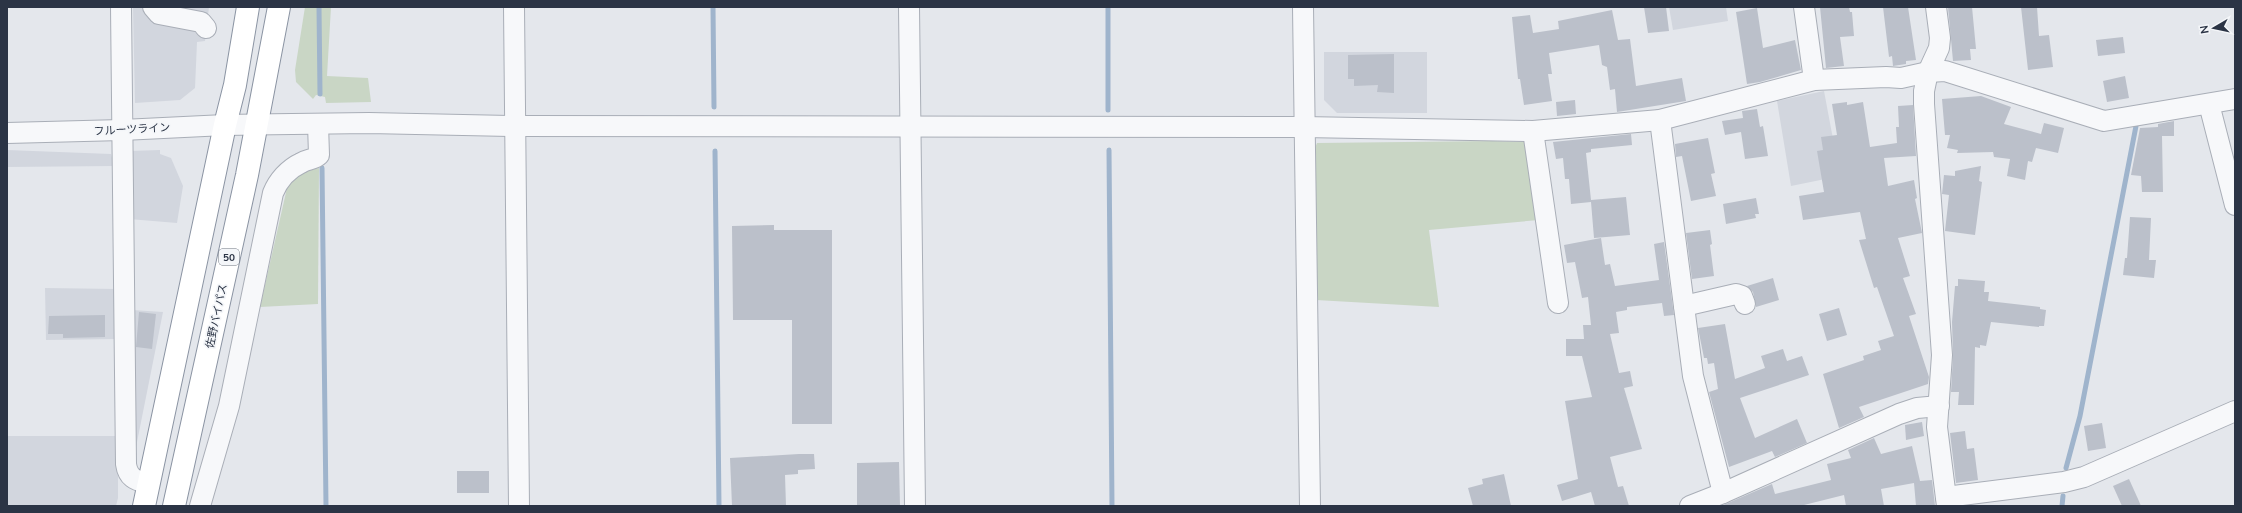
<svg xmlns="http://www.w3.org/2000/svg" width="2242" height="513" font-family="'Nunito Sans','Noto Sans JP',sans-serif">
<rect width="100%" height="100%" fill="#e4e7ec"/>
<!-- built -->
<g fill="#d2d6de">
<polygon points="133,7 209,7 205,41 197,42 195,88 180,100 135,103"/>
<polygon points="1669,7 1726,7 1728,21 1673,30"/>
<polygon points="1324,52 1427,52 1427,113 1337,113 1324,100"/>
<polygon points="1824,91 1840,176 1791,186 1777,101"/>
<polygon points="7,150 111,154 114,166 7,167"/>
<polygon points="160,150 160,154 171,158 183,186 177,223 129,219 130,151"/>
<polygon points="45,288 117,289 118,339 46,340"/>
<polygon points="132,310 163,312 135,452"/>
<polygon points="7,436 118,436 118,498 116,506 7,506"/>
</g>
<!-- green -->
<g fill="#c9d6c5">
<polygon points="305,7 331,7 327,76 368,78 371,102 326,103 325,97 316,95 313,99 296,82 295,70"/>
<polygon points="1492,141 1524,142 1530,148 1539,220 1429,230 1439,307 1316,300 1315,148 1317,143"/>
<path d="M 319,168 L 318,304 L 260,307 L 287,188 C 295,175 304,171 319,168 Z"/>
</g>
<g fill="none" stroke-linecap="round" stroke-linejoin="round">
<!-- stream -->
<g stroke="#9fb4cc" stroke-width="5">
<polyline points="319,7 320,94"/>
<polyline points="713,7 714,107"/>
<polyline points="1108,7 1108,110"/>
<polyline points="1109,150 1112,506"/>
<polyline points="715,151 719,506"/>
<polyline points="322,168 326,506"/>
<polyline points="2066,468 2080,416 2136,126"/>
<polyline points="2062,506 2063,496"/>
</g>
</g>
<!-- building -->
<g fill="#bbc0ca">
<polygon points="1644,7 1666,7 1669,31 1648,33"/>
<polygon points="1820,7 1849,7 1850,12 1852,12 1854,36 1840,37 1844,66 1826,68"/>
<polygon points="1883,7 1908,7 1916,60 1906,61 1906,64 1893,66 1892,56 1889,57"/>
<polygon points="1948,7 1972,7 1976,49 1970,49 1971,60 1953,61"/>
<polygon points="2021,7 2037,7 2039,36 2049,35 2053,67 2028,70"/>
<polygon points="1757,8 1763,48 1795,40 1801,70 1760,82 1747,84 1736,12"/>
<polygon points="1612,10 1618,40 1630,39 1636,86 1682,78 1686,101 1617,112 1615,89 1610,90 1607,67 1602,65 1599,45 1549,53 1552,74 1548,74 1552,101 1524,105 1520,79 1518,79 1512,17 1530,15 1533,33 1559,29 1558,21"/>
<polygon points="2123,37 2125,53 2098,56 2096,40"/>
<polygon points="1394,54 1394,93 1377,92 1378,85 1354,86 1354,79 1348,79 1348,55"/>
<polygon points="2125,76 2129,98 2107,102 2103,81"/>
<polygon points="1981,96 2011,107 2004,124 2041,134 2044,123 2064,128 2058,153 2036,148 2032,162 2028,161 2025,180 2007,176 2010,159 1994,157 1993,152 1957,153 1958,150 1947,148 1950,135 1945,135 1942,99"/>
<polygon points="1575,100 1576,114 1557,116 1556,102"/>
<polygon points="1847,102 1847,105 1863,102 1870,147 1897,143 1896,127 1899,127 1898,106 1913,105 1916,156 1884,158 1888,186 1914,180 1917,198 1915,199 1922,233 1898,238 1910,276 1903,278 1916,314 1909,316 1929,377 1928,384 1859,407 1864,417 1839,428 1823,374 1864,360 1863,356 1881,350 1878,341 1894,336 1877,287 1874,288 1859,240 1866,239 1860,212 1803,220 1799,196 1824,192 1817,151 1823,150 1821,137 1837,135 1832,104"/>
<polygon points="1757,109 1760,127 1763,126 1768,156 1745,159 1741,132 1725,135 1722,121 1743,118 1742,111"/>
<polygon points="2174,121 2174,136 2162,136 2163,192 2142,192 2141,176 2131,175 2140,128 2158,127 2158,124"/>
<polygon points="1631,134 1632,145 1591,149 1591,152 1586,153 1591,200 1626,197 1630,235 1594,238 1591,202 1571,204 1569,179 1565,179 1563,158 1556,159 1553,142"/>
<polygon points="1708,138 1715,173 1711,174 1716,196 1691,201 1682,156 1676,157 1675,144"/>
<polygon points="1981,166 1979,181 1982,182 1975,235 1945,231 1949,195 1942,194 1944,175 1955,176 1955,171"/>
<polygon points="1756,198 1759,214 1755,214 1756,218 1726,224 1723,204"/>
<polygon points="2130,217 2151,218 2149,260 2156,260 2154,278 2123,275 2125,258 2127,258"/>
<polygon points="774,225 774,230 832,230 832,424 792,424 792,320 733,320 732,226"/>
<polygon points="1710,230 1712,244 1710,245 1714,276 1692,279 1686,233"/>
<polygon points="1601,238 1605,265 1610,264 1615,286 1659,280 1654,244 1664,242 1674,315 1664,316 1662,303 1627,307 1627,310 1616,312 1619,333 1610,334 1619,373 1630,371 1633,386 1624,388 1642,449 1610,457 1618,487 1623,486 1629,506 1595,506 1591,492 1562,501 1557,485 1578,479 1565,401 1592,397 1582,356 1566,356 1566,339 1584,339 1583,325 1591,325 1588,297 1582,298 1575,262 1567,263 1564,245"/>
<polygon points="1773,278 1779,300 1756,307 1753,292 1747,286"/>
<polygon points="1958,279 1985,281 1984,292 1989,292 1988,301 2040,307 2040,309 2046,310 2044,326 2039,326 2039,327 1991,322 1986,346 1980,345 1980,348 1975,347 1974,405 1958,405 1959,392 1951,392 1953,356 1952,322 1955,286 1958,286"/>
<polygon points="1839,308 1847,335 1827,341 1819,314"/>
<polygon points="139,312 156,314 152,349 136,347"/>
<polygon points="105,315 105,337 63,338 63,334 48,334 49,316"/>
<polygon points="1725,324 1735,379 1765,368 1761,356 1783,349 1787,361 1802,356 1809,375 1740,398 1755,438 1797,419 1807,443 1775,457 1772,451 1729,467 1709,392 1718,389 1714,363 1708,364 1707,358 1704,358 1698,328"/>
<polygon points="1922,422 1924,436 1906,440 1905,425"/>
<polygon points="2102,423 2106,448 2088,451 2084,426"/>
<polygon points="1965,431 1967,449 1974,448 1978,480 1956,483 1950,433"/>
<polygon points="1874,438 1881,454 1912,446 1920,481 1932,480 1935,506 1916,506 1914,483 1881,489 1884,506 1846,506 1844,495 1800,506 1721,506 1772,484 1775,494 1831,480 1827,464 1851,458 1848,450"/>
<polygon points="799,454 814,454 815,469 798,470 798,474 785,475 786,506 732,506 730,458"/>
<polygon points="899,462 900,506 857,506 857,463"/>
<rect x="457" y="471" width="32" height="22"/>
<polygon points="1504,474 1511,506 1473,506 1468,488 1483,484 1482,479"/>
<polygon points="2129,479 2138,499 2141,506 2122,506 2113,486"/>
</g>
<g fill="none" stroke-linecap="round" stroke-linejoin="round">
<defs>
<g id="minor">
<path d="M 121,7 L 126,464 C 128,478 135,480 148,484"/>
<polyline points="153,7 159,14 201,22 206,28"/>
<polyline points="514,7 519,506"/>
<polyline points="909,7 915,506"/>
<polyline points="1303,7 1310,506"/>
<polyline points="1804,7 1814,80"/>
<polyline points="1936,7 1940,38 1939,48 1928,72 1924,91 1924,104 1942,355 1937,427 1947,506"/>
<polyline points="2209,104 2235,205"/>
<polyline points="1660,120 1693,376 1723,493"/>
<polyline points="1533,131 1558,303"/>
<polyline points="7,133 122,130 225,125 369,123 514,126 1303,127 1533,131 1660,120 1814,80 1886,77 1901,78 1928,72 1945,71 2104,121 2235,99"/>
<polyline points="1684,306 1736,294 1742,296 1745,304"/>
<polyline points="1946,497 2064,482 2084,477 2235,411"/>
<path d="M 200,506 L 229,406 L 273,193 C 278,181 288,169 301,163 C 307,159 314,160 319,155 L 318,124"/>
<polyline points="1690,506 1723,493 1899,414 1917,408 1939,406"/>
</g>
<g id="highway">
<polyline points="144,506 225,125 235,85 248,7"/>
<polyline points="174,506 247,175 279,7"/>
</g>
</defs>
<!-- minor casing -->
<use href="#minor" stroke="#a9aeb7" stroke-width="22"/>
<!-- highway casing -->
<use href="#highway" stroke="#8b94a3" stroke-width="24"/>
<!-- minor -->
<use href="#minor" stroke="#f7f8fa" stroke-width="20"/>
<!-- highway -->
<use href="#highway" stroke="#fff" stroke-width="22"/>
</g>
<g text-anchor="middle" stroke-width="3.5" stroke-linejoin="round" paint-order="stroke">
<!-- shield labels -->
<rect fill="#f4f6f9" stroke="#676e7b" stroke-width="1" x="219" y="249" width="20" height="16" rx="3"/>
<g font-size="10" font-weight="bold" fill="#2b3445">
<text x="229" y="261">50</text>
</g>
<!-- street labels -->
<g font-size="11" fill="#2b3445" stroke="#f4f6f9">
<text transform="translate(132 129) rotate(-3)" y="4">フルーツライン</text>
<text transform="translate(216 316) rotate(-78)" y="4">佐野バイパス</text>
</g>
</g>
<!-- border -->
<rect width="2242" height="513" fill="none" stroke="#2b3445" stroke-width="16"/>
<!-- north arrow -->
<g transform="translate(2214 28) rotate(261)" stroke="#f4f6f9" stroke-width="3" paint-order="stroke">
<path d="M0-3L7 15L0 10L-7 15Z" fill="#2b3445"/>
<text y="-6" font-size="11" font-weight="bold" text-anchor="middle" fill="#2b3445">N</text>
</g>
</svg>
